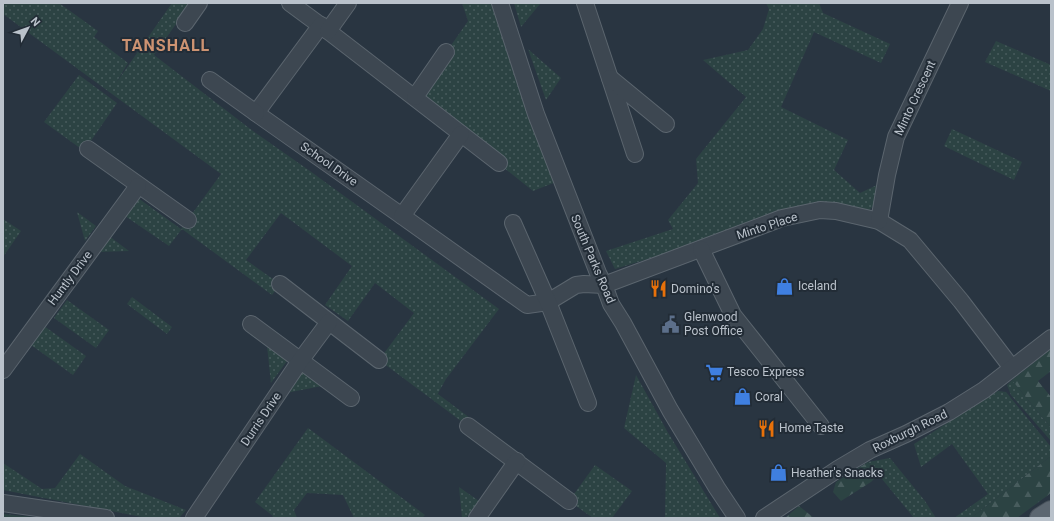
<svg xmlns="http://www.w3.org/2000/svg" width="1054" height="521" font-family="Roboto,sans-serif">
<defs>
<pattern id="grass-dots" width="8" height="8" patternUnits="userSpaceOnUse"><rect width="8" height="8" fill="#2c4343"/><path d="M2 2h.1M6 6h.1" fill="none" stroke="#485c5d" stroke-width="1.8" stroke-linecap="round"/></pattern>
<pattern id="forest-firs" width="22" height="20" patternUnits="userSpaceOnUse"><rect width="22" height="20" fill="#2c4343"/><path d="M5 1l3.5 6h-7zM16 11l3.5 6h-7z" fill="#485c5d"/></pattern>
</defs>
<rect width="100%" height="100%" fill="#293541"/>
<!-- grass -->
<g fill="url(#grass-dots)">
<polygon points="3,3 59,3 98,31 94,37 128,63 116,83 172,3 191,3 154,55 253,131 310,171 499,309 446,379 436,397 438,394 470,418 465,424 379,360 414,313 375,283 348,321 325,305 352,266 281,213 246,260 280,284 272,295 182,229 169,246 125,216 138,198 181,229 221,174 3,14"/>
<polygon points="462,3 494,3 556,182 533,191 415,97 468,21"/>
<polygon points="514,3 539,3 540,4 521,27"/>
<polygon points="766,3 819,3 823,13 890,44 881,63 814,32 781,107 848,140 834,170 860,193 879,184 881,199 868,211 842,208 684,248 615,269 606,251 673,229 668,220 698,183 696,159 746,97 703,60 748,50 763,29 769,9"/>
<polygon points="996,41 1051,65 1051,91 985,62"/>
<polygon points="528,49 561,78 546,100"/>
<polygon points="79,75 117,103 84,151 44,122"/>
<polygon points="952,129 1022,162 1014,180 944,146"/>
<polygon points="77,212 96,226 85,241"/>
<polygon points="3,219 21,231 3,257"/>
<polygon points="109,236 129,251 98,252"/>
<polygon points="132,297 172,327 167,334 127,304"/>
<polygon points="67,300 109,330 96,348 54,318"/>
<polygon points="44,326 86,356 73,375 31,345"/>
<polygon points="267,346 287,361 271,383"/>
<polygon points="302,371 322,386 286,393"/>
<polygon points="636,375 667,431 720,518 665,518 666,463 624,428"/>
<polygon points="1012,380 1051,428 1051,441 1011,395 1007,385"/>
<polygon points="998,391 1006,392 1051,447 1051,456 971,518 954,518 988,494 952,444 921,467 914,444"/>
<polygon points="308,428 425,515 422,518 354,518 343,495 307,493 294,510 297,518 272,518 273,516 255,502"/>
<polygon points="80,454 125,486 186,510 180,517 147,518 3,490 3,463 42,489 55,488"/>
<polygon points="890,458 925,501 936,518 914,518 868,462"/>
<polygon points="595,465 632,491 612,518 593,518 569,501"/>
<polygon points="459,487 479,501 466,518 462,518"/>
<polygon points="3,514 43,518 3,518"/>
</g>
<!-- forest -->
<g fill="url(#forest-firs)">
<polygon points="1051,349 1051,371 1038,381 1051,397 1051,428 1012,380"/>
<polygon points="1051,456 1051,493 1017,518 971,518"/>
<polygon points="868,462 878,475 871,482 841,501 833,492 836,482"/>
<polygon points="799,506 814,518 785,518"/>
</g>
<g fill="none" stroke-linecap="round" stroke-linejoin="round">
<defs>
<g id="minor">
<polyline points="290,3 328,31 499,163"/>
<polyline points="500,3 536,114 598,273 604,285 611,304 623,323 670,410 717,488 737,518"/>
<polyline points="585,3 635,154"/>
<polyline points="185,23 199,3"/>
<polyline points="321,25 256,113 402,216"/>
<polyline points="328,31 348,3"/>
<polyline points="610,78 666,124"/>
<polyline points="210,80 256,113"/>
<polyline points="415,97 446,52"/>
<polyline points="461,134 402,216 527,305 548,302 576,285 584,284 604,285 782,218 820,210 836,211 879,221 910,240 961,301 1012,368"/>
<polyline points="88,149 188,220"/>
<polyline points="879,221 887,175 896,137 960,3"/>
<polyline points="513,223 548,302 588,403"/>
<polyline points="701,249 733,315 821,426"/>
<polyline points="280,284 379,360"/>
<polyline points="251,324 351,398"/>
<polyline points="3,370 138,186"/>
<polyline points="468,426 569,501"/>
<polyline points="3,503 106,518"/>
<polyline points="194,518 300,361 329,322"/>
<polyline points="477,518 517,461"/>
<polyline points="764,518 838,469 870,450 906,434 949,412 984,390 1051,338"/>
</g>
<polyline id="major" points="1040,518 1051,511"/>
</defs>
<!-- minor casing -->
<use href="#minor" stroke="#5b656e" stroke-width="18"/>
<!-- major casing -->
<use href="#major" stroke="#47505a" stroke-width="22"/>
<!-- minor -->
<use href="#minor" stroke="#3d4751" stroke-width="16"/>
<!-- major -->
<use href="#major" stroke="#5c6670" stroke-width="20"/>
</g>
<!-- icons -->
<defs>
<symbol id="shop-bare" viewBox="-9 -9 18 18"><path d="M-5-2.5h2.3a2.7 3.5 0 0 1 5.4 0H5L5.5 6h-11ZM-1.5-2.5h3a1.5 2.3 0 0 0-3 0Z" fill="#3f7fe0" stroke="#222c36" stroke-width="2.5" paint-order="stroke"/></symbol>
<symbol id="restaurant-bare" viewBox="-9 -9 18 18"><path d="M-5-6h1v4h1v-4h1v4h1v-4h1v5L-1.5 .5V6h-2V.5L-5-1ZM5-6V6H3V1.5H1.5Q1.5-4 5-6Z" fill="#e8710a" stroke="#222c36" stroke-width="2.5" paint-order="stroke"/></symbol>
<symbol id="civic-bare" viewBox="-9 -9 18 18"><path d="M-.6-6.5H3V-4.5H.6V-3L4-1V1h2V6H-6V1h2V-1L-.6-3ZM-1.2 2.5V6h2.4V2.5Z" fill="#5c6f8a" stroke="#222c36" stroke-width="2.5" paint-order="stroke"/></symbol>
<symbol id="supermarket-bare" viewBox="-9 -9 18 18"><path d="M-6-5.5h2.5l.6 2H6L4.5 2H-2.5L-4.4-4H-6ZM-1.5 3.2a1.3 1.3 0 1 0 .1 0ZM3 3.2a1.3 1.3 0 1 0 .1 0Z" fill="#3f7fe0" stroke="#222c36" stroke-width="2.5" paint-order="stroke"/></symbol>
</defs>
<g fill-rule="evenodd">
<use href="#shop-bare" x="772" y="274" width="25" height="25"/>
<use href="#restaurant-bare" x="646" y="276" width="25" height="25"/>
<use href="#civic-bare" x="658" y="312" width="25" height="25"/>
<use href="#supermarket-bare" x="702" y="360" width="25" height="25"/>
<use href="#shop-bare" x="730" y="384" width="25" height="25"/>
<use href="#restaurant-bare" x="754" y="416" width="25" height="25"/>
<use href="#shop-bare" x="766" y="460" width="25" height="25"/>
</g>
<g text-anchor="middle" stroke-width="4" stroke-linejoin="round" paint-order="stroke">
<!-- street labels -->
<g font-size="12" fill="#bac2cb" stroke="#222c36">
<text transform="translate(915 98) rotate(-65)" y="4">Minto Crescent</text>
<text transform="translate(329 164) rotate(35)" y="4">School Drive</text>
<text transform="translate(767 226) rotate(-18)" y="4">Minto Place</text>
<text transform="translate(593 259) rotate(67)" y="4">South Parks Road</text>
<text transform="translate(70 278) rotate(-53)" y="4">Huntly Drive</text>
<text transform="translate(261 419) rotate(-56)" y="4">Durris Drive</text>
<text transform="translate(910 431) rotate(-26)" y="4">Roxburgh Road</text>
</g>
<!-- poi labels -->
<g font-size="12" fill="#bac2cb" stroke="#222c36" text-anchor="start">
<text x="798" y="290">Iceland</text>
<text x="671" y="293">Domino's</text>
<text x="684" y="321">Glenwood<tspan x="684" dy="14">Post Office</tspan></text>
<text x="727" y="376">Tesco Express</text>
<text x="755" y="401">Coral</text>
<text x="779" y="432">Home Taste</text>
<text x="791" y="477">Heather's Snacks</text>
</g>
<!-- district labels -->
<g font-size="16" font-weight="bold" letter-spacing="1" fill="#cd9372" stroke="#222c36">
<text x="166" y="51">TANSHALL</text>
</g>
</g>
<!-- border -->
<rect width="1054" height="521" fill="none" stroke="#bac2cb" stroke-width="8"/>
<!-- north arrow -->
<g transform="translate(28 28) rotate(49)" stroke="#222c36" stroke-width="3" paint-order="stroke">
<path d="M0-3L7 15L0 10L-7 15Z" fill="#bac2cb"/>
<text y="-6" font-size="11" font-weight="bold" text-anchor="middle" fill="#bac2cb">N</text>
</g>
</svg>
